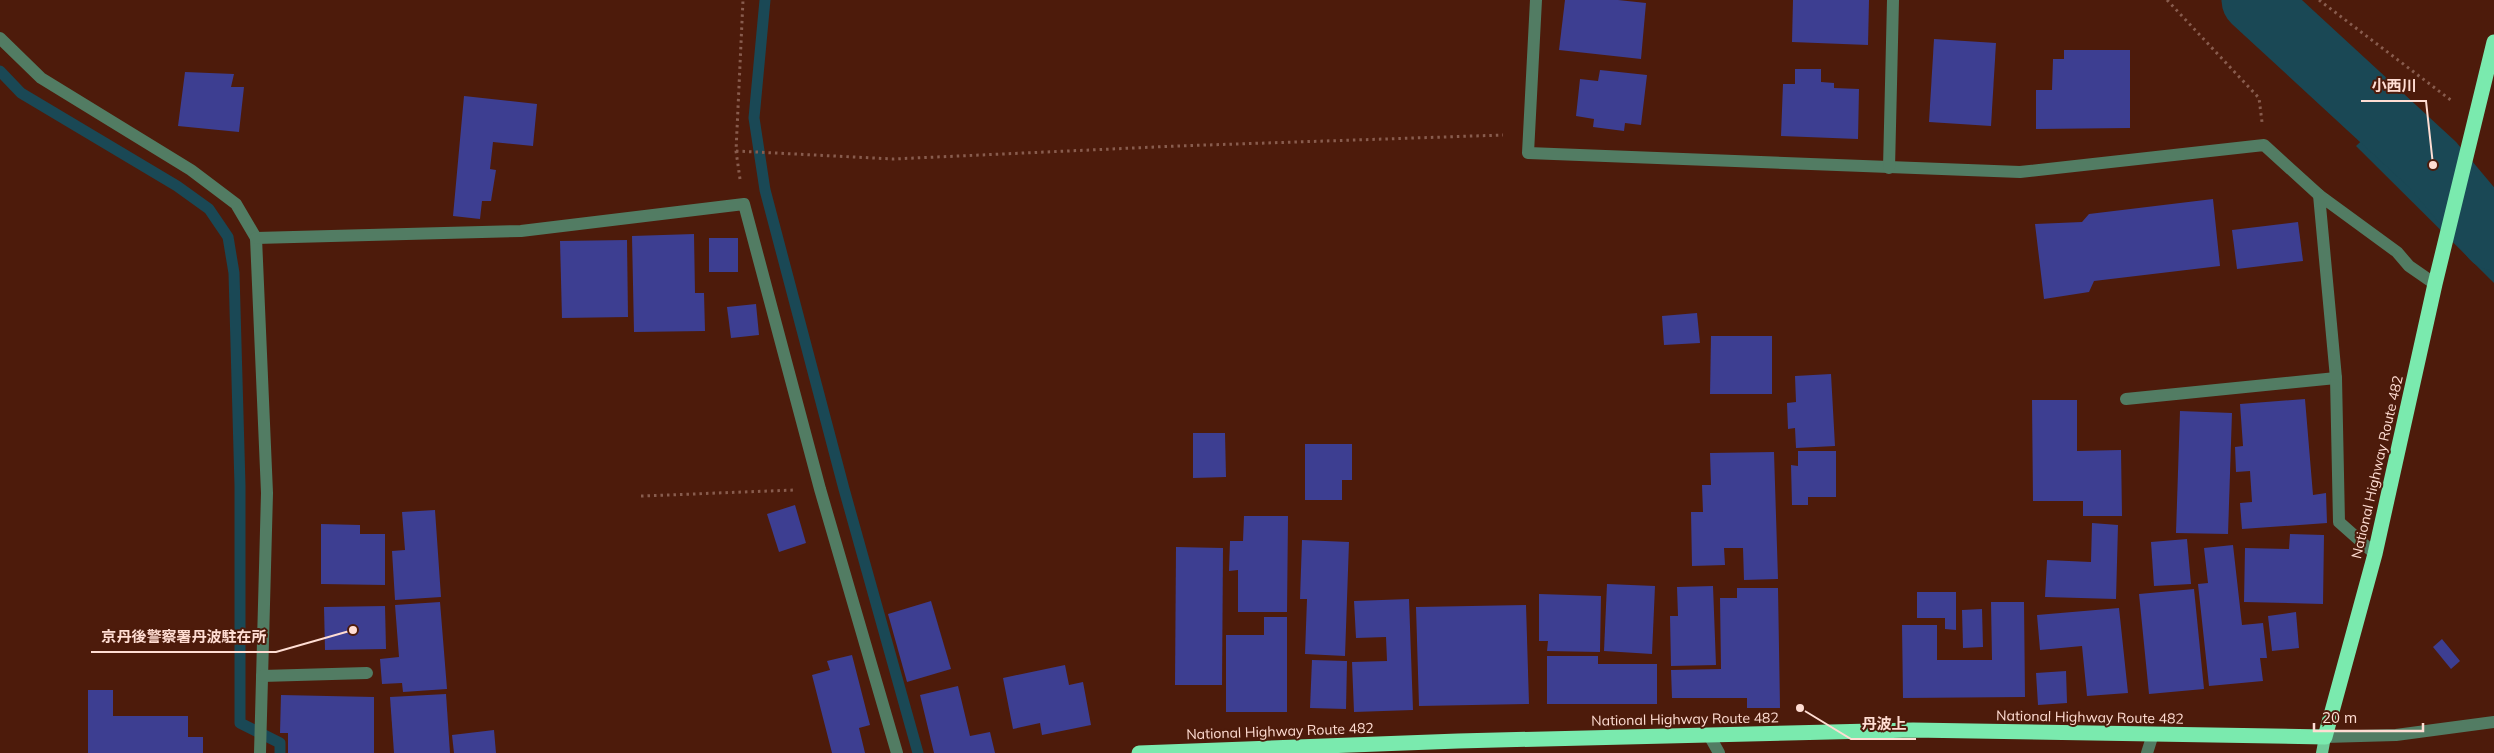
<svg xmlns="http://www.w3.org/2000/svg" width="2494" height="753" font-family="Mulish,'Noto Sans JP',sans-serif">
<rect width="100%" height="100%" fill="#4d1b0b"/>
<!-- water -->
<polygon fill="#1a4855" points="2403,102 2494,191 2494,283 2356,146"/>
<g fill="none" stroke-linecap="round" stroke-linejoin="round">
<!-- stream -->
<g stroke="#1a4855" stroke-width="11">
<polyline points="765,0 754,118 765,190 844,489 918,753"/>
<polyline points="0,71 21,93 177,186 209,209 228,237 234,273 240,486 240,723 280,743 280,753"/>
</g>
<!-- river -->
<polyline stroke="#1a4855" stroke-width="65" points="2254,0 2433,165 2494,238"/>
</g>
<!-- building -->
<g fill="#3d3e91">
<polygon points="1565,0 1618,0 1646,3 1641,59 1559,50"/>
<polygon points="1793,0 1869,0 1868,45 1792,42"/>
<polygon points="1934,39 1996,43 1991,126 1929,122"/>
<polygon points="2064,50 2130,50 2130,128 2036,129 2036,90 2052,90 2053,59 2064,59"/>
<polygon points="1795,69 1821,69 1821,82 1834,83 1834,88 1859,89 1858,139 1781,136 1783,84 1795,84"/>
<polygon points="1600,70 1647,75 1641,125 1625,123 1624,131 1593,127 1594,119 1576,116 1580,79 1598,81"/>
<polygon points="185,72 234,74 231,87 244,87 239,132 178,126"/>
<polygon points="464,96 537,104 533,146 493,142 490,169 496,170 491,201 482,201 480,219 453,216"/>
<polygon points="2213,199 2220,266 2094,281 2089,292 2044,299 2035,224 2082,222 2089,214"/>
<polygon points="2298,222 2303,261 2237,269 2232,230"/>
<polygon points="694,234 695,293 704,293 705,331 634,332 632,236"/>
<rect x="709" y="238" width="29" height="34"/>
<polygon points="627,240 628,317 562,318 560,241"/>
<polygon points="756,304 759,335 731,338 727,307"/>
<polygon points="1697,313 1700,343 1664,345 1662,316"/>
<polygon points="1711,336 1772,336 1772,394 1710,394"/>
<polygon points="1831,374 1835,446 1796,448 1795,428 1788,429 1787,403 1796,402 1795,376"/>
<polygon points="2305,399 2313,495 2326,493 2327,523 2242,529 2240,503 2252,502 2250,471 2236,472 2235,447 2243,446 2240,404"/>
<polygon points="2032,400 2077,400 2077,451 2121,450 2122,516 2083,516 2083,501 2033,501"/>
<polygon points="2180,411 2232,413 2228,534 2176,533"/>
<polygon points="1193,433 1225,433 1226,477 1193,478"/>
<polygon points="1305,444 1352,444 1352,480 1342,480 1342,500 1305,500"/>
<polygon points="1798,451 1836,451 1836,497 1808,497 1808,505 1792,505 1791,465 1798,466"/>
<polygon points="1774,452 1778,579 1744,580 1743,548 1724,548 1725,565 1692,566 1691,512 1703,512 1702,485 1711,485 1710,453"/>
<polygon points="795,505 806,543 779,552 767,514"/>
<polygon points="435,510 441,597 395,600 392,551 405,550 402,512"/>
<polygon points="1244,516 1288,516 1287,612 1238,612 1238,570 1229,571 1230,541 1243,541"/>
<polygon points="2092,523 2118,525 2116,599 2045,597 2047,560 2091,562"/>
<polygon points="321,524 360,525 360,534 385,534 385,585 321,584"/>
<polygon points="2290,534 2324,535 2323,604 2244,602 2245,548 2289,549"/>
<polygon points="2187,539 2191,584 2154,586 2151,542"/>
<polygon points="1302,540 1349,542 1345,656 1305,654 1307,599 1300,599"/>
<polygon points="2233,545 2242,625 2263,623 2267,658 2260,658 2263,681 2209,686 2198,584 2208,583 2204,548"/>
<polygon points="1176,547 1223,548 1222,685 1175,685"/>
<polygon points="1607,584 1655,586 1652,654 1604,651"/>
<polygon points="1713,586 1716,665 1671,666 1670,616 1678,616 1677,587"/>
<polygon points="1737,588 1778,588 1780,708 1747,708 1747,698 1672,698 1671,670 1721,669 1720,598 1737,598"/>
<polygon points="2194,589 2204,689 2149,694 2139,594"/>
<polygon points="1917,592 1956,592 1956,630 1945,629 1945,618 1917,618"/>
<polygon points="1539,594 1601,596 1600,652 1547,651 1548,641 1539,641"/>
<polygon points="1409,599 1413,710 1354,712 1352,662 1387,661 1386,637 1356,638 1354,601"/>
<polygon points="931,601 951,669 907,682 888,614"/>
<polygon points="440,602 447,689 403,692 402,683 382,684 380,659 399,657 395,605"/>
<polygon points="1991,602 2024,602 2025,697 1903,698 1902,625 1937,625 1937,660 1992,660"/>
<polygon points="1526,605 1529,704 1419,706 1416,607"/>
<polygon points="385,606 386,649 325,650 324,607"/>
<polygon points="2119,608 2128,693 2087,696 2082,646 2040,650 2037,615"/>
<polygon points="1982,609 1983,647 1963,648 1962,610"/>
<polygon points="2296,612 2299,648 2272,651 2268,616"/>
<polygon points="1264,617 1287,617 1287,712 1226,712 1226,635 1264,635"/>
<polygon points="2442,639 2460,661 2451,669 2433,647"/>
<polygon points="852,655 870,725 859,728 865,753 832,753 812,675 830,670 827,661"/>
<polygon points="1547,656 1598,656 1598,664 1657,664 1657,704 1547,704"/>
<polygon points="1312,660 1347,661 1346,709 1310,708"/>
<polygon points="1065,665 1069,685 1083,682 1091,725 1042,735 1040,723 1013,729 1003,678"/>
<polygon points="2066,671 2067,703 2038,705 2036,673"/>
<polygon points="958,686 970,736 990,732 995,753 934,753 920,695"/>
<polygon points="88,690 113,690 113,716 188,716 188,737 203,737 203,753 88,753"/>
<polygon points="446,694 450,753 394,753 390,697"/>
<polygon points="281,695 374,697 374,753 288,753 288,733 280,733"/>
<polygon points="494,730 496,753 454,753 452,735"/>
</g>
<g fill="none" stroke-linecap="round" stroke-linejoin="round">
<!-- path -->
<g stroke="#885c4e" stroke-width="3" stroke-dasharray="2.5 4" stroke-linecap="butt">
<polyline points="2167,0 2259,98 2262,122"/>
<polyline points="2319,0 2452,101"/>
<polyline points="736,151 893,159 1177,146 1503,135"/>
<polyline points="740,179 736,151 743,0"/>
<polyline points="641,496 795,490"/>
</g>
<!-- minor -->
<g stroke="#527c63" stroke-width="12">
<polyline points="1536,0 1528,153 2020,172 2264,145 2319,195"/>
<polyline points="0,38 41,78 191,170 236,204 256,238 267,493 260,753"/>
<polyline points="1889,168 1893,0"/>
<polyline points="256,238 521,231 744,204 820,489 897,753"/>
<polyline points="2126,399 2336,378"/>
<polyline points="2375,554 2339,522 2336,378 2319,195 2397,252 2409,266 2435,284"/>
<polyline points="262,676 367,673"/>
<polyline points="1709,735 1719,753"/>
<polyline points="2325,737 2396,735 2494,722"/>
<polyline points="2147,753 2153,734"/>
</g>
<!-- major -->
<polyline stroke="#70cb99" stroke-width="12" points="2322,753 2325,737"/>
<!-- highway -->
<polyline stroke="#7aeaae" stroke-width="15" points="1139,753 1458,741 1913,730 2325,737 2375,554 2435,284 2494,42"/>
</g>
<g text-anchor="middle" stroke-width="4" stroke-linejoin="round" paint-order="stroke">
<!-- street labels -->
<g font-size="14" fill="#ffddd3" stroke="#4d1b0b">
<text transform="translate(2377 467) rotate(-77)" y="5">National Highway Route 482</text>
<text transform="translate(2090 717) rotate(1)" y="5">National Highway Route 482</text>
<text transform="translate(1685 719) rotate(-1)" y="5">National Highway Route 482</text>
<text transform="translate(1280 731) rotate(-2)" y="5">National Highway Route 482</text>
</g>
</g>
<!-- callouts -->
<path fill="none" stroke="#ffddd3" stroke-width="2" d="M2433 165L2426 101H2361M353 630L276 652H91M1800 708L1851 739H1916"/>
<g fill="#ffddd3" stroke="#4d1b0b" stroke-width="2">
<circle cx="2433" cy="165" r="5"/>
<circle cx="353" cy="630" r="5"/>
<circle cx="1800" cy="708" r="5"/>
</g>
<g font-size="15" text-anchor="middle" font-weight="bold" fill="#ffddd3" stroke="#4d1b0b" stroke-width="4" stroke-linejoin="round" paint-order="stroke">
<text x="2394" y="91">小西川</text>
<text x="184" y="642">京丹後警察署丹波駐在所</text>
<text x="1884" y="729">丹波上</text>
</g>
<!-- scale -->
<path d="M2314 723v8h109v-8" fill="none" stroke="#ffddd3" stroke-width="2.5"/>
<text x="2322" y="723" font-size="15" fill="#ffddd3" stroke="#4d1b0b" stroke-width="4" paint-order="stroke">20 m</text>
</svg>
